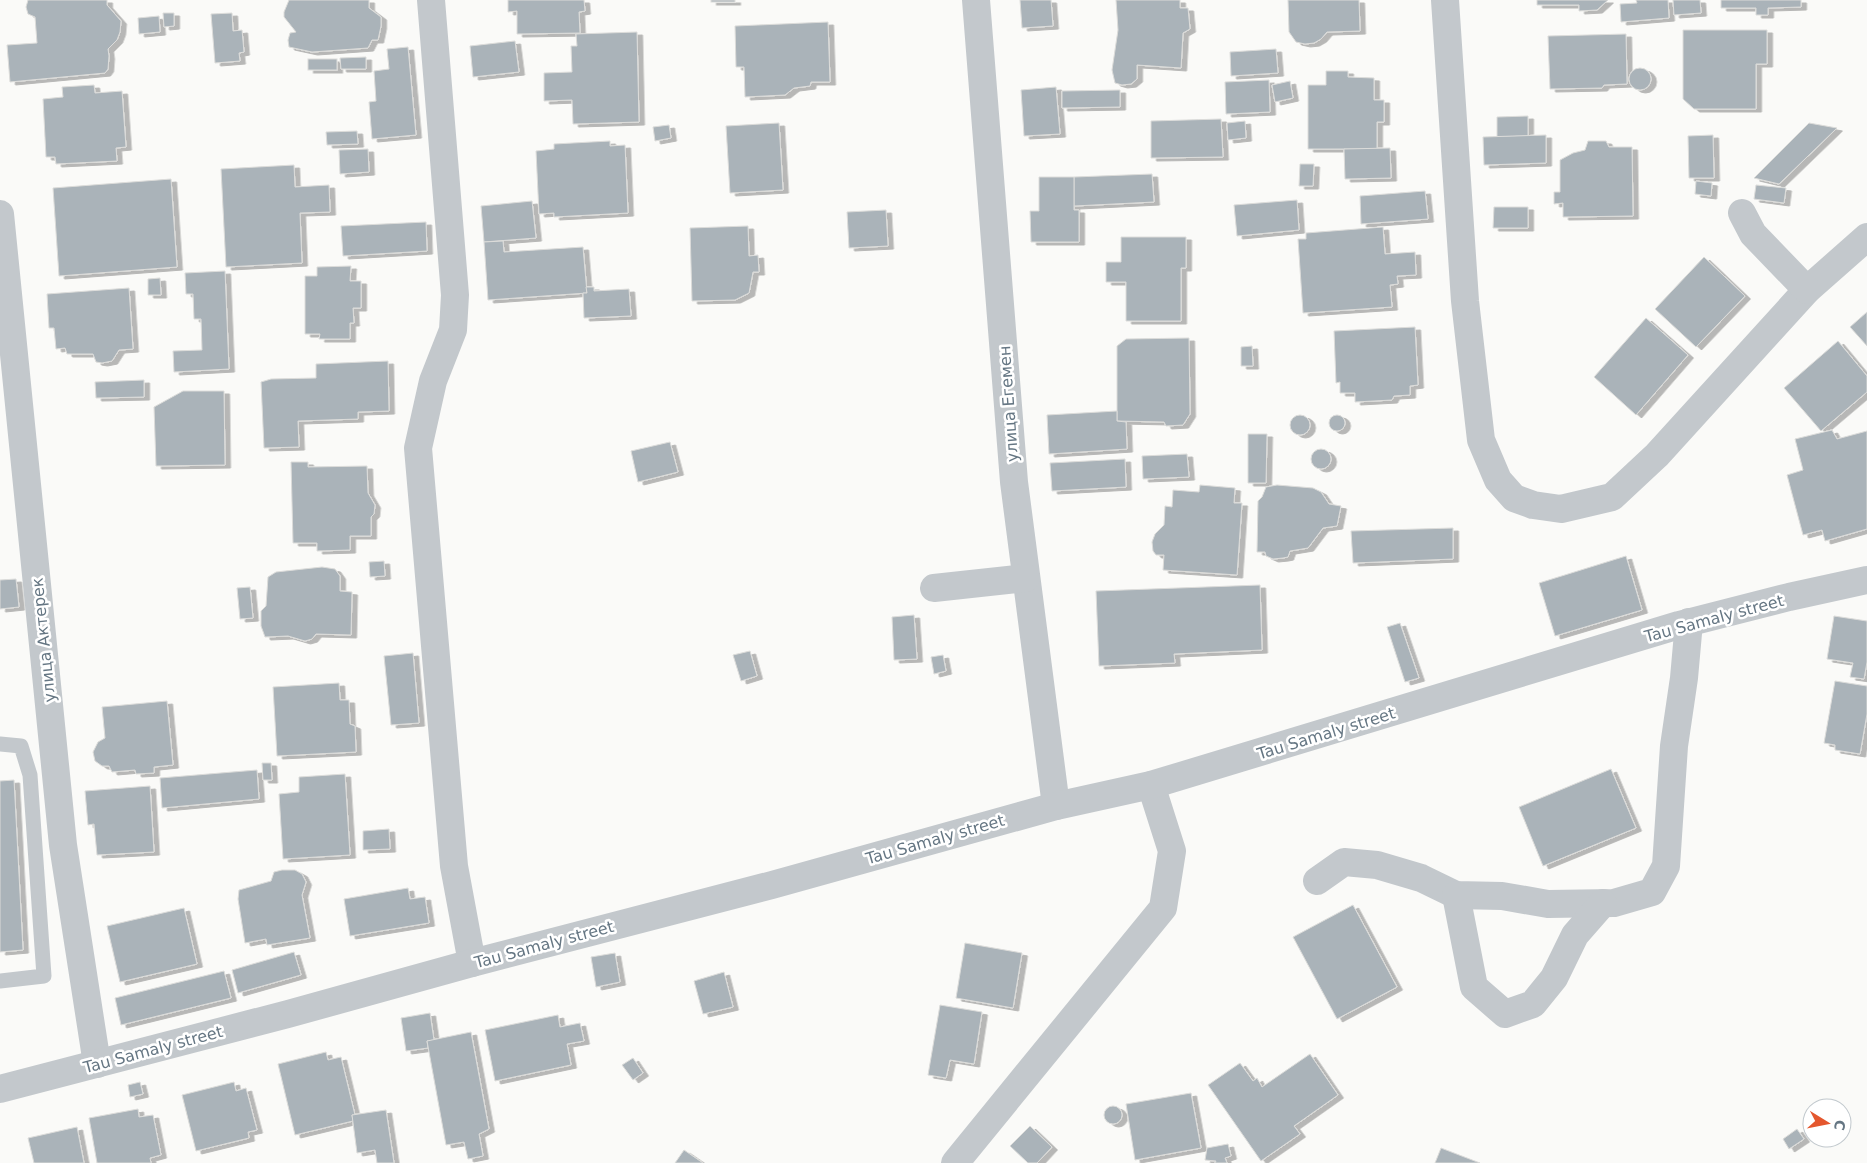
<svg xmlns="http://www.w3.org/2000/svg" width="1867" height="1163" font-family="'DejaVu Sans',sans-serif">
<defs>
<filter id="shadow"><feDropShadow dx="5.5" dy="3" stdDeviation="0" flood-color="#0004"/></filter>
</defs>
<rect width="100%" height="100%" fill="#fafaf8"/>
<!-- building -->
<g fill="#aab3b9" stroke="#dcdcda" filter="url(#shadow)">
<polygon points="28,0 107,0 107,5 121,21 120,32 117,40 108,49 109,56 108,69 105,73 10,82 7,45 37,43 35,17 28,14 26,7"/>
<polygon points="369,0 369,8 381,17 381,26 378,40 372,40 368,48 312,52 289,47 288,40 290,33 296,32 284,17 284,12 289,0"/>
<polygon points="508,0 584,0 585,11 579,12 580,33 517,34 517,11 508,12"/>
<rect x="711" y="0" width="24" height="2"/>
<polygon points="1020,0 1051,0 1053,26 1022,28"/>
<polygon points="1116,0 1180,0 1180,8 1188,8 1190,29 1183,33 1181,68 1137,65 1137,79 1131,84 1122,85 1115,83 1112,70 1118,30"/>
<polygon points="1288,0 1359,0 1360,31 1327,32 1321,39 1314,43 1305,44 1296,42 1289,32"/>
<polygon points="1537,0 1608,0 1597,10 1579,11 1579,5 1537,5"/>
<polygon points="1636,0 1668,0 1669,18 1621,22 1620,4 1637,3"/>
<polygon points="1673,0 1700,0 1701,13 1674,15"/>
<polygon points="1721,0 1801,0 1801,7 1768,8 1768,15 1756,15 1756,8 1721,8"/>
<polygon points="163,13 174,13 174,26 164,27"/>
<polygon points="232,13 233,31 242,30 244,52 239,53 240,61 215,63 211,14"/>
<polygon points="159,16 160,32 139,34 138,18"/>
<polygon points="828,22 830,82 811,82 810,86 794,88 785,95 745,97 744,67 736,67 735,26"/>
<polygon points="1683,30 1767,30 1767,64 1756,64 1756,109 1694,109 1683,99"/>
<polygon points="637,32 639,122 573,124 572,100 544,101 544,73 572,72 571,46 577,46 576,34"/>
<polygon points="1626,34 1627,84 1604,85 1602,88 1550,89 1548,36"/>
<polygon points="515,41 519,72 473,77 470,46"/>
<polygon points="408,47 416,135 372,139 369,102 376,101 374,71 389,69 387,49"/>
<polygon points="1276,49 1278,73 1231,76 1230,52"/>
<polygon points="366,57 366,69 341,69 340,58"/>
<rect x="308" y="59" width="29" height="11"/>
<circle cx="1640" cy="79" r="11"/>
<polygon points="1326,71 1348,71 1348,77 1374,78 1374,100 1384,100 1384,122 1377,122 1377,149 1308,149 1308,85 1326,85"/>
<polygon points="1269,80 1270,112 1226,114 1225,82"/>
<polygon points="1290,81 1293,98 1275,102 1272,85"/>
<polygon points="94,85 95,93 122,91 126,147 116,148 117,161 56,164 55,157 46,157 43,99 63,97 62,87"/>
<polygon points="1056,87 1060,134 1024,136 1021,90"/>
<polygon points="1120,90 1120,107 1062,108 1062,91"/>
<polygon points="1528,116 1528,136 1497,137 1497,117"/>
<polygon points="1221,119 1223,157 1151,158 1151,121"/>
<polygon points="1245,121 1246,138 1228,140 1227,123"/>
<polygon points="779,123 783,190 730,193 726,126"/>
<polygon points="1809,123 1837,128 1779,184 1754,178"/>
<polygon points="669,125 671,138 655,141 653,127"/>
<polygon points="357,131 358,144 327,145 326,132"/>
<polygon points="1546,135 1546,163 1484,165 1483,137"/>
<polygon points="1713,135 1714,178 1689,178 1688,136"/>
<polygon points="610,141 610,146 625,145 628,213 554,217 554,213 539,214 536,151 554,149 554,144"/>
<polygon points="1588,141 1606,141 1609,147 1632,147 1633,216 1563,217 1563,203 1554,204 1554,192 1560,192 1560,160 1573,153 1585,150"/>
<polygon points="1390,148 1391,178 1345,179 1344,149"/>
<polygon points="368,149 369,172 340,174 339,150"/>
<polygon points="1300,164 1314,164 1313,186 1299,186"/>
<polygon points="294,165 295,187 329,185 330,212 300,213 302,263 226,267 221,169"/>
<polygon points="1152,174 1154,202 1074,206 1074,177"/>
<polygon points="1039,177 1074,177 1074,210 1079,210 1079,242 1031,242 1030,211 1039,211"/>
<polygon points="171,179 177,267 59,276 53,188"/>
<polygon points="1696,181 1712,183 1711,196 1695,194"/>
<polygon points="1756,185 1786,188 1784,203 1754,199"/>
<polygon points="1425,191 1428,219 1361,224 1360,196"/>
<polygon points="1297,200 1299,230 1237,236 1234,205"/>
<polygon points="532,201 536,238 484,242 481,206"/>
<polygon points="1494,207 1528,207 1528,228 1493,228"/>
<polygon points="886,210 888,246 849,248 847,212"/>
<polygon points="426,222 427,251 343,256 341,226"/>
<polygon points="748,226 749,256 758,255 759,272 753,272 749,293 735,300 692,301 690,228"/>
<polygon points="1383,227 1385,254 1415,252 1416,275 1397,276 1398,284 1390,285 1392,307 1303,313 1298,239 1306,239 1306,233"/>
<polygon points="1121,237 1186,237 1186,268 1181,268 1181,321 1126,321 1126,282 1106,282 1106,262 1121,262"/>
<polygon points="503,241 504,252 583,247 587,293 488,300 484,242"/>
<polygon points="1704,257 1745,296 1696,347 1655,309"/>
<polygon points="351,266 350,281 361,281 361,308 353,308 354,323 350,323 350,339 319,339 320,334 305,334 305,276 317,276 317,267"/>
<polygon points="225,271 229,369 174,372 173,351 202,350 201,319 194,319 193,294 186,294 185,273"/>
<polygon points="160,278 161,295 148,295 148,279"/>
<polygon points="586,287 594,287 594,291 629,289 631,316 584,318 583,293 587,293"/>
<polygon points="129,288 133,349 119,350 112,361 102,363 96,362 93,354 67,354 65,348 56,349 54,328 49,328 47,294"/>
<polygon points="1867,312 1867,346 1850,327"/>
<polygon points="1646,318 1688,355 1636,415 1594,377"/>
<polygon points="1415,327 1418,385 1410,386 1410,395 1394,396 1392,400 1355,402 1355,393 1340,393 1340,382 1336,383 1334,331"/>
<polygon points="1189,338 1190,414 1183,425 1166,426 1164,422 1117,421 1117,346 1126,339"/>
<polygon points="1838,341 1867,376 1867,392 1821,431 1784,388"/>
<polygon points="1252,346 1253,366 1241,366 1241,347"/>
<polygon points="388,361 389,411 358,412 358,419 298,421 299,447 264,448 261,382 271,379 316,378 316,364"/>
<polygon points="144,380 144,397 96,398 95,382"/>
<polygon points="183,391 224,391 225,465 156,466 154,407"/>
<polygon points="1117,411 1117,421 1126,422 1127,449 1049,454 1047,415"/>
<circle cx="1300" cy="425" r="10"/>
<circle cx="1337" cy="423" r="8"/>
<polygon points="1832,430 1837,439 1867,431 1867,529 1825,541 1822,530 1803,535 1787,475 1803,470 1795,439"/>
<polygon points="1248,434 1267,434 1266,483 1248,483"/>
<polygon points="670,442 678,472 638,482 631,451"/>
<circle cx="1321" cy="459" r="10"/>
<polygon points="1187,454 1189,477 1143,479 1142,456"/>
<polygon points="1125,459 1126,487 1052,491 1050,463"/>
<polygon points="291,462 308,462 308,467 367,466 368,493 375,505 374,514 371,517 371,536 350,536 350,550 317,551 317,543 293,543"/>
<polygon points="1200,485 1235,488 1234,503 1242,503 1237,575 1163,570 1164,555 1156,555 1153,551 1152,542 1155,534 1164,525 1165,506 1172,507 1173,490 1199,492"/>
<polygon points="1277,485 1313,488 1321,492 1329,504 1341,506 1337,526 1323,528 1308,548 1290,551 1288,557 1283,558 1273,559 1266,556 1265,552 1257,552 1258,501 1262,497 1266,487"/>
<polygon points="1453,528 1453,559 1353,563 1351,531"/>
<polygon points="1626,556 1642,610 1555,636 1539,583"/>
<polygon points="384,561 385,576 370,577 369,562"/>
<polygon points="322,567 335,569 340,576 340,591 352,592 351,635 316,634 312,639 305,641 288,636 265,637 261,626 261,611 266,606 268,577 276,572"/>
<polygon points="16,579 19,607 0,609 0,580"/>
<polygon points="1260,585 1262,650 1174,654 1175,663 1099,666 1096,591"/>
<polygon points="250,587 253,618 240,619 237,588"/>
<polygon points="914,615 917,659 894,660 892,617"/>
<polygon points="1834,616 1867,621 1867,662 1864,679 1850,677 1853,663 1827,659"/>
<polygon points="1400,623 1419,678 1405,682 1387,627"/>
<polygon points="750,651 757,676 741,681 733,655"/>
<polygon points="413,653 419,723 391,725 384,656"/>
<polygon points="943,655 946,671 934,674 931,657"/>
<polygon points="1835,681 1867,686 1867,714 1860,754 1835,750 1835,745 1824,743"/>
<polygon points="339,683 340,700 349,700 350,724 355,726 356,752 277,756 273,687"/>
<polygon points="167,701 173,765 154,767 154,773 136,774 135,770 112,772 109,766 102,766 95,761 93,752 98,742 105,738 102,707"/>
<polygon points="262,763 271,763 272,780 263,780"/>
<polygon points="1611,769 1636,828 1543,866 1519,807"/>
<polygon points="257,770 259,799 162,808 160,778"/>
<polygon points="345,774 350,855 283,859 279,794 299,792 299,777"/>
<polygon points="14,780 23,950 0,952 0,781"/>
<polygon points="150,786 154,852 97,855 94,824 88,825 85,791"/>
<polygon points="389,829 390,849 363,850 363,831"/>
<polygon points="282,870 295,870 302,874 306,882 302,895 310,938 267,945 266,939 245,943 238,899 239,890 271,881 274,872"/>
<polygon points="408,888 410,899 425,897 429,923 350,936 344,899"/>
<polygon points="1353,905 1397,987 1337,1019 1293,937"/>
<polygon points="184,908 197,964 120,982 107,926"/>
<polygon points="965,943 1022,953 1013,1008 956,998"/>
<polygon points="294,952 301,975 238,993 232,970"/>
<polygon points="615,953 620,982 596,987 591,957"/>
<polygon points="224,971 231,998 121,1025 115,998"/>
<polygon points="724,972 733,1007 703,1014 694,981"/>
<polygon points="940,1005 982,1012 974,1064 950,1060 946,1078 928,1075"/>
<polygon points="430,1013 434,1040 427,1041 428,1048 406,1051 401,1018"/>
<polygon points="558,1015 560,1027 580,1023 584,1041 567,1044 571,1065 495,1081 485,1030"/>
<polygon points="471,1032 489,1129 479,1134 483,1156 468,1159 464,1142 446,1145 427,1041"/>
<polygon points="326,1052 328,1060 341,1057 355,1115 352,1115 353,1121 295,1135 278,1064"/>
<polygon points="1310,1054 1338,1095 1294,1126 1300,1134 1261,1161 1208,1085 1240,1063 1253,1081 1257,1078 1262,1087"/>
<polygon points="633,1058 643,1073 633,1080 622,1065"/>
<polygon points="140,1082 143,1094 130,1097 128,1085"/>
<polygon points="234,1082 236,1091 246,1088 257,1130 248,1132 249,1138 196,1151 182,1095"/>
<polygon points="1191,1093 1201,1148 1135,1160 1126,1104"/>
<circle cx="1113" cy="1115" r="9"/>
<polygon points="138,1109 139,1117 153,1115 161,1155 150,1158 151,1163 97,1163 89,1118"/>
<polygon points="386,1110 394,1163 377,1163 375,1150 357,1153 352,1115"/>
<polygon points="1030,1126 1052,1147 1037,1163 1028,1163 1010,1146"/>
<polygon points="77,1127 84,1163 34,1163 28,1138"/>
<polygon points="1797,1129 1804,1139 1789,1149 1783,1139"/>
<polygon points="1228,1144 1231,1156 1225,1158 1227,1163 1215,1163 1216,1161 1205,1160 1207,1148"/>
<polygon points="1441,1148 1480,1163 1435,1163"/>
<polygon points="684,1150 703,1163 675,1163"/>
</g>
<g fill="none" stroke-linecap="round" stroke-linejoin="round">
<!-- service -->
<polyline stroke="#c3c8cc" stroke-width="15" points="0,744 21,746 30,775 44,976 0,981"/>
<!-- minor -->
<g stroke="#c3c8cc" stroke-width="28">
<polyline points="431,0 455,295 453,330 433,381 418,448 454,866 472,963"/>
<polyline points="976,0 1014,482 1056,806"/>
<polyline points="1445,0 1465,301 1481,440 1498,480 1514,498 1533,505 1561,509 1612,497 1657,455 1807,290 1867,237"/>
<polyline points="1742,213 1753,234 1807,290"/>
<polyline points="0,214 63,845 97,1064"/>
<polyline points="934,588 1026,578"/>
<polyline points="1317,881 1344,862 1377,865 1421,878 1456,895 1502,896 1548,904 1614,903 1652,892 1666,866 1674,746 1684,678 1689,622"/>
<polyline points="1456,895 1474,987 1505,1014 1533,1004 1554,978 1575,935 1603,903"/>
<polyline points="955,1163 1163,908 1172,851 1151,785"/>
</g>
<!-- tertiary -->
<polyline stroke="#c3c8cc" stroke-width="28" points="0,1089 288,1014 472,963 772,885 1056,806 1151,785 1679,625 1789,597 1867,580"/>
</g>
<g text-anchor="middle" stroke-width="5" stroke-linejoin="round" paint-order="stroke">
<!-- street labels -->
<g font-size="16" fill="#657683" stroke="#fff">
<text transform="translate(1008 404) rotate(-94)" y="6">улица Егемен</text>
<text transform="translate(1714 618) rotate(-15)" y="6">Tau Samaly street</text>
<text transform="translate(43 640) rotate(-96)" y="6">улица Актерек</text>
<text transform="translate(1326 733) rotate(-17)" y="6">Tau Samaly street</text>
<text transform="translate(935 839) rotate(-16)" y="6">Tau Samaly street</text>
<text transform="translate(544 944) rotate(-15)" y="6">Tau Samaly street</text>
<text transform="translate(153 1049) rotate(-15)" y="6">Tau Samaly street</text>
</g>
</g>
<!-- north arrow -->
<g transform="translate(1827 1123) rotate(100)"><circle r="24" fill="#ffffff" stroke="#c1c8cd"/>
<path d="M0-4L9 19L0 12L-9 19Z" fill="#e4572e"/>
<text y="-8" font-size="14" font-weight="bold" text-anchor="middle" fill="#657683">С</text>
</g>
</svg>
